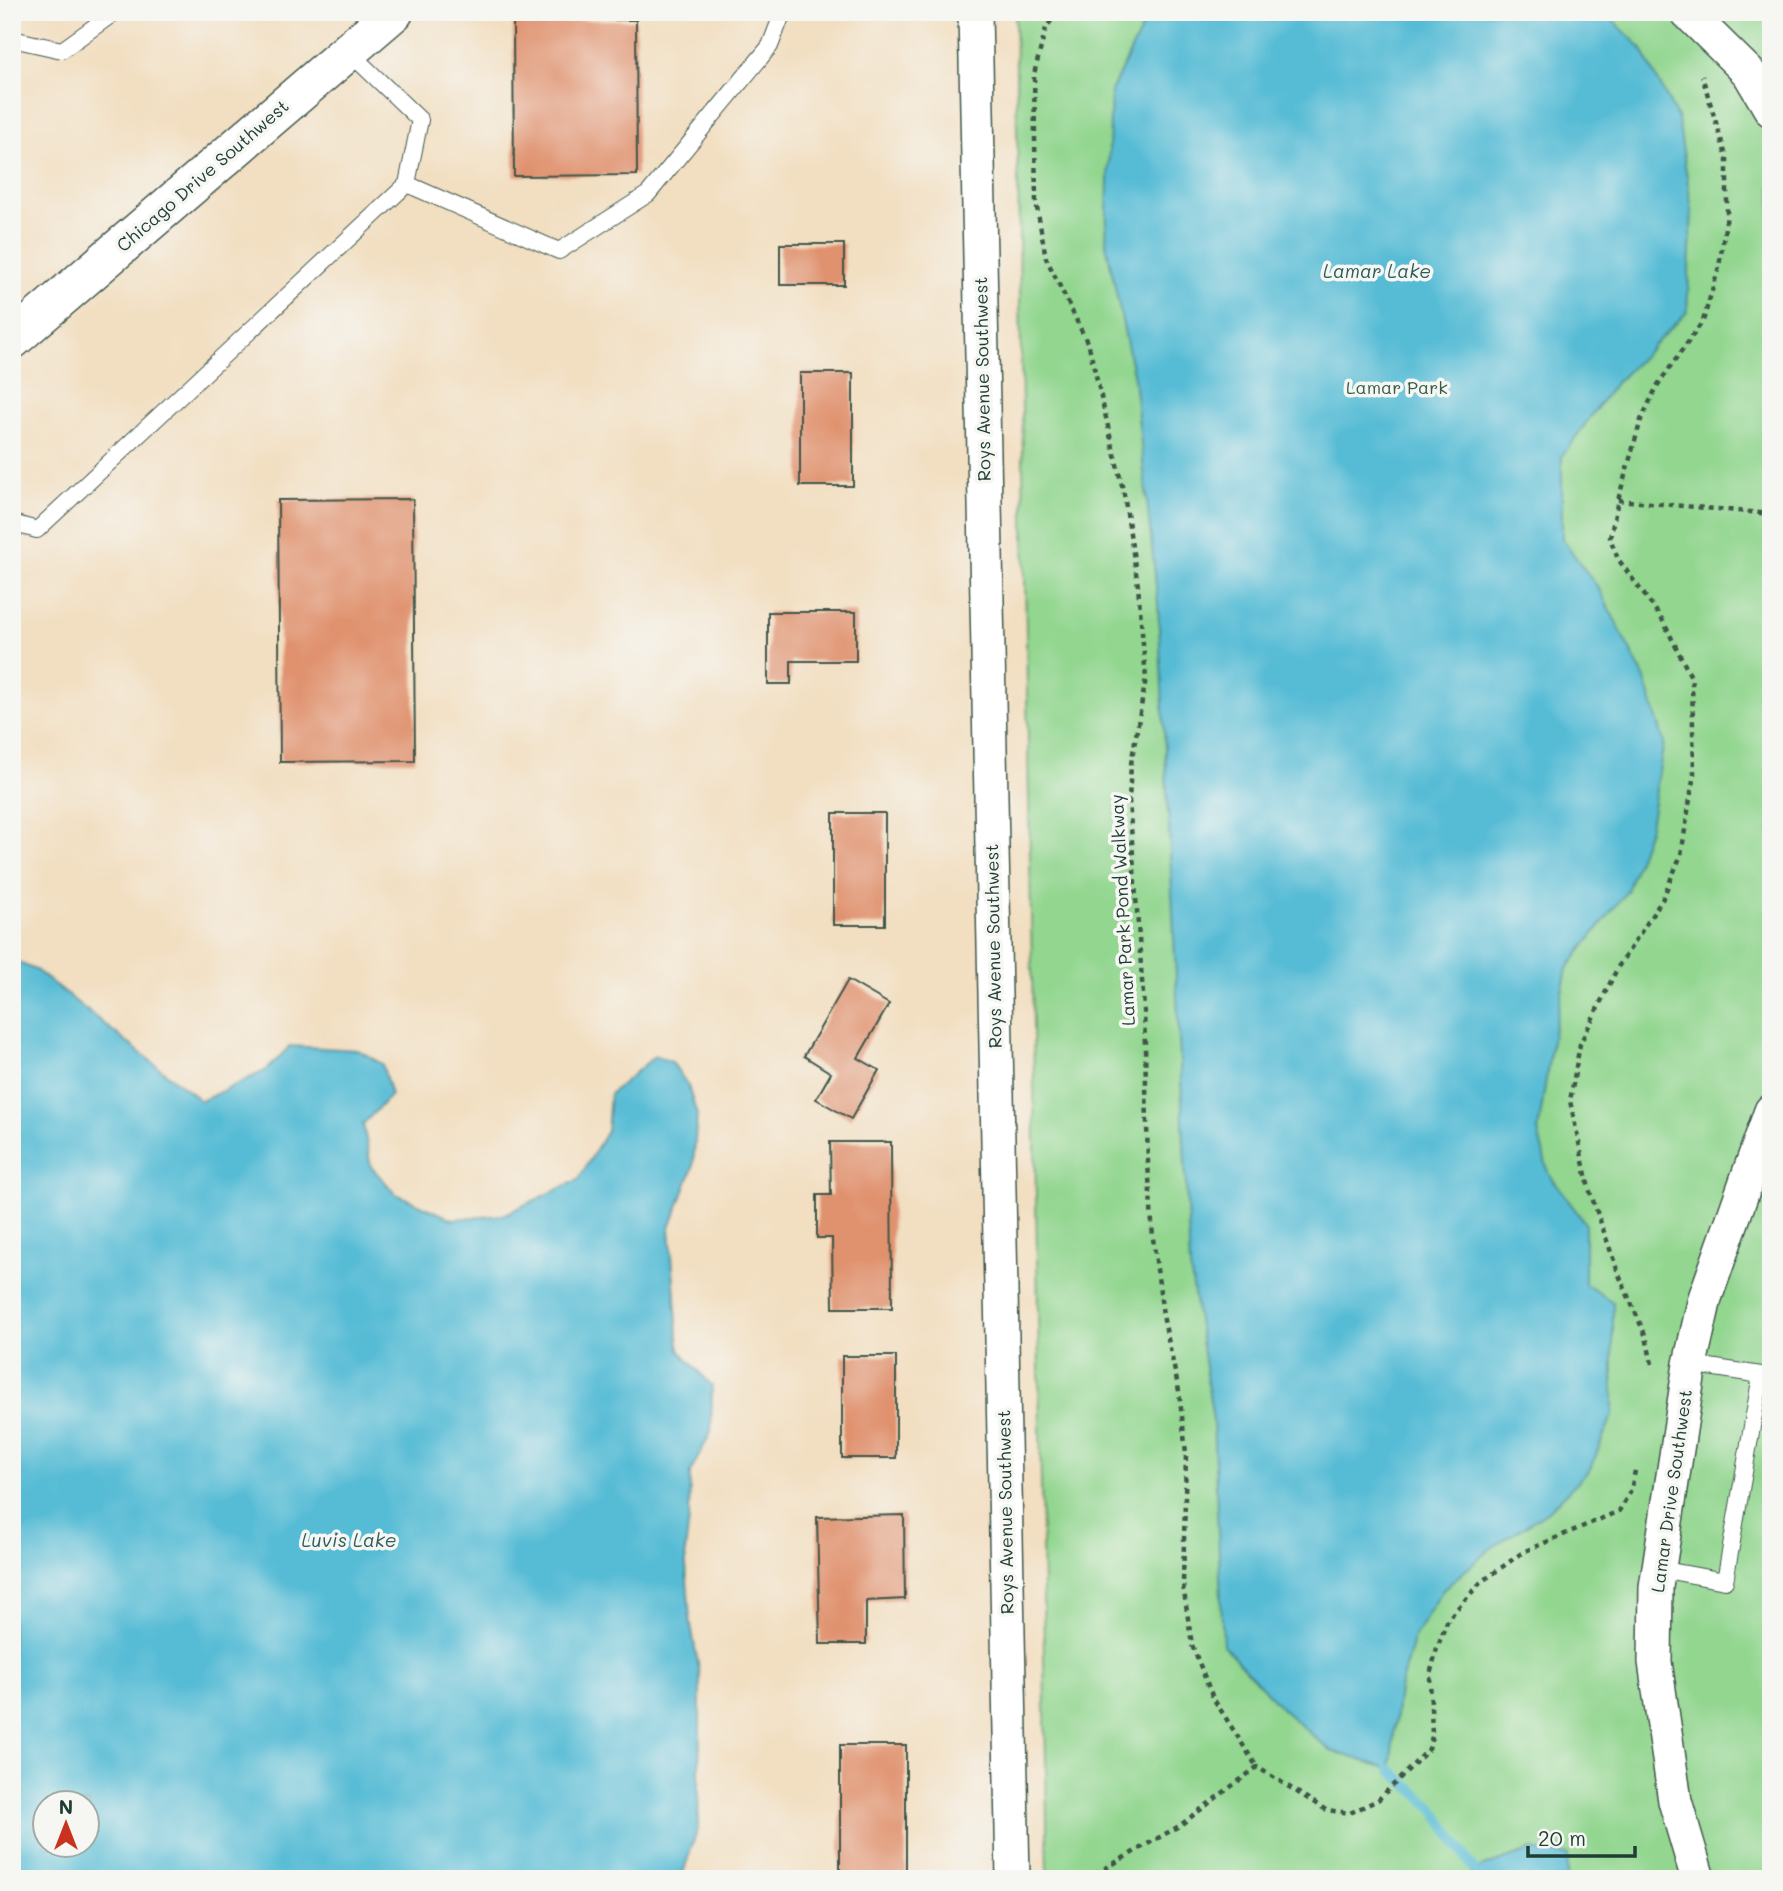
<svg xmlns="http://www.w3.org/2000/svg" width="1783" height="1891" font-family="Mali,sans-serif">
<rect width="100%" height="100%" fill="#f6f6f2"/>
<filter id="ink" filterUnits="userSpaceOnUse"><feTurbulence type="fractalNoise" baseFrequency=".0143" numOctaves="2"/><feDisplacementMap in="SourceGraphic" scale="14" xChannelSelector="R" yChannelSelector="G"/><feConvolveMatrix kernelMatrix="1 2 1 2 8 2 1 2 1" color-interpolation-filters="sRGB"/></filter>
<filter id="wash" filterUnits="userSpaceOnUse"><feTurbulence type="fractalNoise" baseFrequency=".00686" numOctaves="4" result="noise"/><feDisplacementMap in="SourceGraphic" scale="28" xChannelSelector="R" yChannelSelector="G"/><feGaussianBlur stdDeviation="1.57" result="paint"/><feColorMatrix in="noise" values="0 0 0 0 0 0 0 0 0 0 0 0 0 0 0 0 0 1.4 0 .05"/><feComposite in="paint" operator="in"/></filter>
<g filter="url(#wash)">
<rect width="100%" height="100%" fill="#f2dec0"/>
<!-- green -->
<polygon fill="#92d68f" stroke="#588a62" stroke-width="2" points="1015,12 1771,12 1771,1879 1048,1879"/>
<!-- water -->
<g fill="#57bcd5" stroke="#3b7c84" stroke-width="2" fill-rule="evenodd">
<polygon points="1150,12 1605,12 1641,48 1678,119 1692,210 1687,312 1613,386 1562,456 1562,539 1599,589 1645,679 1664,742 1650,826 1627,891 1567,969 1553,1034 1538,1131 1548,1173 1585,1223 1585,1284 1613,1302 1613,1414 1590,1469 1548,1511 1490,1549 1442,1591 1414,1637 1399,1689 1390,1769 1331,1751 1283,1710 1223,1645 1213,1420 1190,1267 1158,604 1134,378 1106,244 1111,91"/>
<path d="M 12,960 L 36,970 L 201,1101 L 267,1070 L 290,1046 L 358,1050 L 382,1064 L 391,1095 L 363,1124 L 371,1167 L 396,1194 L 452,1219 L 503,1215 L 578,1180 L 607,1131 L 610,1094 L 655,1056 L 672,1062 L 688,1086 L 697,1115 L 693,1167 L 670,1228 L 679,1350 L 712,1386 L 711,1432 L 690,1473 L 689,1520 L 685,1552 L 690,1619 L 700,1675 L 700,1730 L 698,1828 L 681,1879 L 12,1879 ZM 46,1804 L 88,1804 L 88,1846 L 46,1846 Z"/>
<polygon points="1532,1850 1568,1855 1567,1879 1468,1879 1474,1870"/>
</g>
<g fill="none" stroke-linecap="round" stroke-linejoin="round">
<!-- stream -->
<polyline stroke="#57bcd5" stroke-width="10" points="1390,1769 1434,1809 1474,1870"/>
</g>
<g id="blocks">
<!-- building -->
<g fill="#e0926e">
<polygon points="513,20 636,20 637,175 514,176"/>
<rect x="780" y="244" width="64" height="41"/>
<rect x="800" y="373" width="53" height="113"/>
<polygon points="413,499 415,761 280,762 278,500"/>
<polygon points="768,612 856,612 856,661 791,661 791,684 768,684"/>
<rect x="833" y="813" width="52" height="112"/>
<polygon points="848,980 889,1004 858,1058 879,1070 851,1119 816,1099 831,1073 804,1056"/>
<polygon points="830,1142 891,1142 892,1308 833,1308 832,1238 817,1238 817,1195 831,1195"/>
<rect x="842" y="1356" width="54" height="102"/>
<polygon points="904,1515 905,1599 866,1601 866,1644 820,1644 817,1517"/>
<rect x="840" y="1745" width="66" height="134"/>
</g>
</g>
</g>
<g filter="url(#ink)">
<use href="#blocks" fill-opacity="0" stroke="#3f5549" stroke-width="2"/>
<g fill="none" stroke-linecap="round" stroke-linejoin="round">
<defs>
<g id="service">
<polyline points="12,39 62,50 115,12"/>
<polyline points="407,184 559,251 648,194 770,46 783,12"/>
<polyline points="12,523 37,530 407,184 420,120 348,51"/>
<polyline points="1659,1569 1725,1581 1761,1375 1690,1364"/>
</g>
<g id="minor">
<polyline points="975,12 1013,1879"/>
<polyline points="1687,12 1749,73 1771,110"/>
<polyline points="1698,1879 1675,1801 1655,1662 1656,1587 1690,1364 1705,1298 1771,1111"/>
</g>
<polyline id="secondary" points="12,340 394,12"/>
</defs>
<!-- service casing -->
<use href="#service" stroke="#3f5549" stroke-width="18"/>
<!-- minor casing -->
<use href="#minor" stroke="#3f5549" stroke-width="36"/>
<!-- secondary casing -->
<use href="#secondary" stroke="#3f5549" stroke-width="41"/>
<!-- path -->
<g stroke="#3f5549" stroke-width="4.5" stroke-dasharray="5 5" stroke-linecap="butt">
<polyline points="1057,12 1046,28 1034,74 1036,202 1046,258 1089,346 1124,494 1138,586 1146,678 1131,764 1129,800 1144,1008 1148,1163 1153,1238 1163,1315 1179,1391 1186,1453 1183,1585 1192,1645 1213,1698 1257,1767"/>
<polyline points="1618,500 1771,514"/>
<polyline points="1652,1364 1646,1337 1619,1275 1589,1189 1570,1101 1580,1044 1618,967 1662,900 1681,855 1694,774 1692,679 1662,619 1618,559 1610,538 1618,500 1641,420 1657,386 1703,321 1719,267 1727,215 1727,159 1702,76"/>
<polyline points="1087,1879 1179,1826 1257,1767 1326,1810 1350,1813 1378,1800 1429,1749 1432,1736 1430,1675 1437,1648 1448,1619 1480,1583 1523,1552 1619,1511 1631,1490 1636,1466"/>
</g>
<!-- service -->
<use href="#service" stroke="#fff" stroke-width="16"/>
<!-- minor -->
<use href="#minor" stroke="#fff" stroke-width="33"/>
<!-- secondary -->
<use href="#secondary" stroke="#fff" stroke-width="38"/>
</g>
</g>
<g text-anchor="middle" stroke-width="7" stroke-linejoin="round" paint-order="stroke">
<!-- street labels -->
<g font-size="18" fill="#1f3d34" stroke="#f6f6f2">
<text transform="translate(203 176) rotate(-41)" y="6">Chicago Drive Southwest</text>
<text transform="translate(983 379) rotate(-91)" y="6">Roys Avenue Southwest</text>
<text transform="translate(1123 910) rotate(-93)" y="6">Lamar Park Pond Walkway</text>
<text transform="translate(994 946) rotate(-91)" y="6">Roys Avenue Southwest</text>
<text transform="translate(1672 1491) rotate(-82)" y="6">Lamar Drive Southwest</text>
<text transform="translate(1006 1512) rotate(-91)" y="6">Roys Avenue Southwest</text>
</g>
<!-- park labels -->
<g font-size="18" fill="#365c46" stroke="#f6f6f2">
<text x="1397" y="394">Lamar Park</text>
</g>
<!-- water labels -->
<g font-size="19" font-style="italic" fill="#2d5d5c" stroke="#f6f6f2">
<text x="1377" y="278">Lamar Lake</text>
<text x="349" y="1547">Luvis Lake</text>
</g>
</g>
<!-- margin -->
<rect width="1783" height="1891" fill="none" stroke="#f6f6f2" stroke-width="42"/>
<!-- north arrow -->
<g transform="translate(66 1824)"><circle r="33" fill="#f6f6f2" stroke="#a0aca6" stroke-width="2"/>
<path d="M0-5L12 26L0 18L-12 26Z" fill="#c8321e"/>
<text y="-10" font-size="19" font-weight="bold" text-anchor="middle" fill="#1f3d34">N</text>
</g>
<!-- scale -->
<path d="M1528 1846v10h107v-10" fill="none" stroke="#1f3d34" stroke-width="3.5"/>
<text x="1538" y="1846" font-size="21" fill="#1f3d34" stroke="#f6f6f2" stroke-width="5" paint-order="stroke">20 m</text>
</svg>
